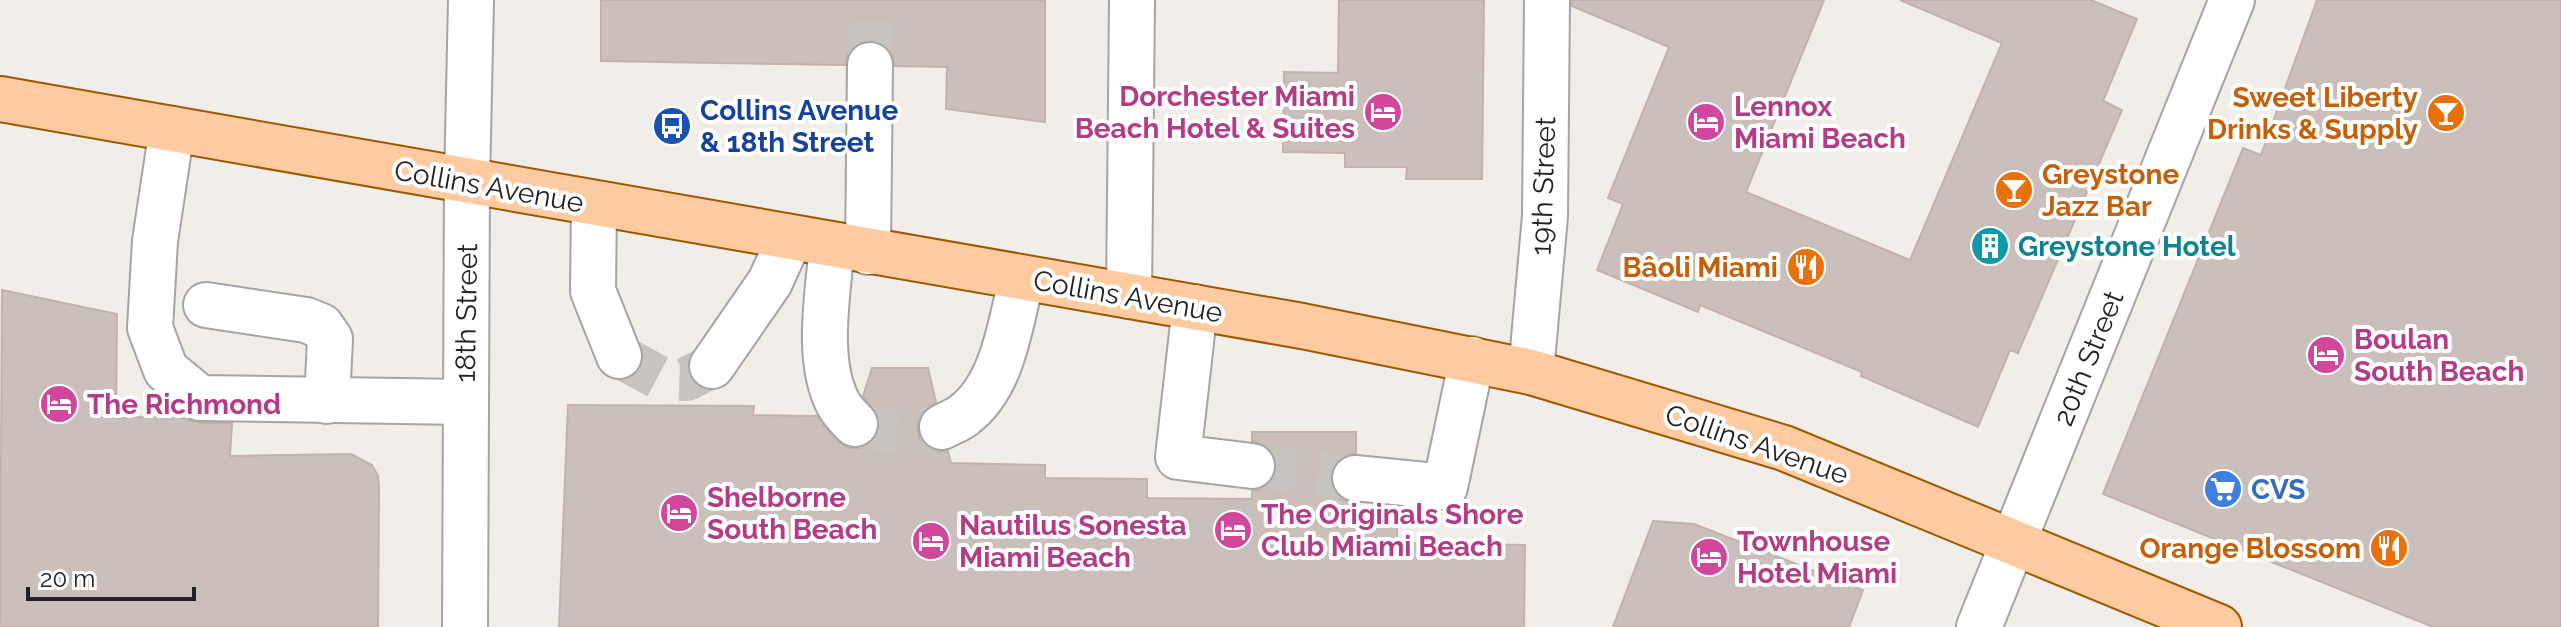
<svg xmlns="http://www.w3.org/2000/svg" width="2561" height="627" font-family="Raleway,sans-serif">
<rect width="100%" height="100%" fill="#f1ede8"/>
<!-- building -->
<g fill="#cabfba" stroke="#c4b2a9" stroke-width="2">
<polygon points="601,0 1045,0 1045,122 946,109 947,67 895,66 891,52 882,43 871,40 857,44 848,53 845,65 601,61"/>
<polygon points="1339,0 1484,0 1482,179 1406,179 1407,167 1345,167 1345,153 1283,152 1284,72 1338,73"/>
<polygon points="1572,0 1824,0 1746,192 1910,260 2002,43 1900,0 2091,0 2137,19 2103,101 2122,110 2018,353 2010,350 1978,427 1861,376 1862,372 1700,305 1698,312 1597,270 1623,204 1608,198 1669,47 1572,6"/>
<polygon points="2317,0 2561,0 2561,627 2433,627 2103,494 2243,148 2261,155"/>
<polygon points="2,290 117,314 116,418 175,416 200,423 232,423 230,456 351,454 372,465 378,476 379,487 378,627 0,627"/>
<polygon points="872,368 928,368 936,402 921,413 917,427 920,439 928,448 940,452 948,451 951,463 1045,465 1045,478 1147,479 1147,498 1252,499 1252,491 1262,489 1271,482 1277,468 1275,456 1266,446 1252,441 1252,432 1356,432 1356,453 1344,456 1335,463 1330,475 1332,488 1340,498 1355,503 1355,510 1397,511 1397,543 1525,545 1524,627 559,627 568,405 754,406 753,415 817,416 838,442 848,448 861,448 872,442 879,430 879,417 863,396"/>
<polygon points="1653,521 1694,524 1863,590 1849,627 1613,627"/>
</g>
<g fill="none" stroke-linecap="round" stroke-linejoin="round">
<!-- minor-tunnel -->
<g stroke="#c7c4c0" stroke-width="44" stroke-dasharray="44 22" stroke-linecap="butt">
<polyline points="870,65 871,0"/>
<polyline points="619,356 660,378 687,379 712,366"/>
<path d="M 855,424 C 888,434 908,433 942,427"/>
<polyline points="1252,466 1355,478"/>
</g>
<defs>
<g id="minor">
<polyline points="172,129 155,241 150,328 166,370 200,398 465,402"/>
<polyline points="594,204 593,291 619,356"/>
<path d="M 832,246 C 828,293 815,362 839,405 C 843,412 849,418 855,424"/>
<polyline points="868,252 870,65"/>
<polyline points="1129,296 1132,0"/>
<polyline points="206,305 306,320 321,326 330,339 327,401"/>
<polyline points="1195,307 1178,457 1252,466"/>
<polyline points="712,366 770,282 790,238"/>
<polyline points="1531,372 1545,216 1547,0"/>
<path d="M 942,427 C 949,423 958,420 964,415 C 1004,385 1010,323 1022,278"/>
<polyline points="1355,478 1445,487 1472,359"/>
<polyline points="465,627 467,182 471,0"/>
<polyline points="1979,627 2232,0"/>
</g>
<polyline id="major" points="0,99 1302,326 1531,372 1784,448 2219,627"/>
</defs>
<!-- minor casing -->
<use href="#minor" stroke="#a5a5a5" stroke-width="48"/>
<!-- major casing -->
<use href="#major" stroke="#9e5800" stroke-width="48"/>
<!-- minor -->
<use href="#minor" stroke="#fff" stroke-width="44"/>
<!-- major -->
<use href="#major" stroke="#fecba0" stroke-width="44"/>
</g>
<!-- icons -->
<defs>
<symbol id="hotel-disc" viewBox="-11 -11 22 22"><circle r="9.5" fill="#d1479c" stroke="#fff"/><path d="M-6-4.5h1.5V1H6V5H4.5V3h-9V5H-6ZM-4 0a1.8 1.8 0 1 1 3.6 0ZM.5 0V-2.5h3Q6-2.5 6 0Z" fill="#fff"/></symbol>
<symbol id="bar-disc" viewBox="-11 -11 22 22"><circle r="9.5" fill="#e8710a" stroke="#fff"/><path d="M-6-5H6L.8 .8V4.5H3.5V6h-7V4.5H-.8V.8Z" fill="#fff"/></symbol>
<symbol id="bus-disc" viewBox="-11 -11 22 22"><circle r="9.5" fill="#1a4fb4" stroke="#fff"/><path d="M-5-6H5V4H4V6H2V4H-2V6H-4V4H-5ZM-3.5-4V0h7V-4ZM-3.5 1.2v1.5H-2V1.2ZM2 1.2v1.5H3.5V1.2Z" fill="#fff"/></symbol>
<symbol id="building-disc" viewBox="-11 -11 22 22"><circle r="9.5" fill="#0f9aa8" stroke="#fff"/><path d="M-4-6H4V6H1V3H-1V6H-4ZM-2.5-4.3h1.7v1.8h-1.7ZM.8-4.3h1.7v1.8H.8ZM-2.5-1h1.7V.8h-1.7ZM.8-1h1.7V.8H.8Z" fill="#fff"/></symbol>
<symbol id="restaurant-disc" viewBox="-11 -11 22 22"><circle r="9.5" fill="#e8710a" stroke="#fff"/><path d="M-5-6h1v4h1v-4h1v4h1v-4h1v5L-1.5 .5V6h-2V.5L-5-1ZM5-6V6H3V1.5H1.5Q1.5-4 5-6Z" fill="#fff"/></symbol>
<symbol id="supermarket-disc" viewBox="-11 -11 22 22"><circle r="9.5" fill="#3f7fe0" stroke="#fff"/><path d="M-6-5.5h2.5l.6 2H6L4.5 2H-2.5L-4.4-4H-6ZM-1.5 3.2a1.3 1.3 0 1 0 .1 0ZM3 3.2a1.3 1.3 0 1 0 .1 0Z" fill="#fff"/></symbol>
</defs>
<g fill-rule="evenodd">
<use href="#hotel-disc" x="1361" y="90" width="44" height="44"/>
<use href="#bar-disc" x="2424" y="91" width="44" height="44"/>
<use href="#hotel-disc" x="1684" y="100" width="44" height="44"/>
<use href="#bus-disc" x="650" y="104" width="44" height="44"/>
<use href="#bar-disc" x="1992" y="168" width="44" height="44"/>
<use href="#building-disc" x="1968" y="224" width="44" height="44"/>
<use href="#restaurant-disc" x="1784" y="245" width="44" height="44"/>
<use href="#hotel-disc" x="2304" y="333" width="44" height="44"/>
<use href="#hotel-disc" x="37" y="382" width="44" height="44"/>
<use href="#supermarket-disc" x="2201" y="467" width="44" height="44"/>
<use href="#hotel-disc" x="657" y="491" width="44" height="44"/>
<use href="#hotel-disc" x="1211" y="508" width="44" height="44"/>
<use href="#hotel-disc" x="909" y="519" width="44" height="44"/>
<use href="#restaurant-disc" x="2367" y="526" width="44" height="44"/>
<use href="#hotel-disc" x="1687" y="535" width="44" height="44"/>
</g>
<g text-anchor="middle" stroke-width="8" stroke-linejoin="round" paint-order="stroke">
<!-- hotel labels -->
<g font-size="28" font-weight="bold" fill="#b23c85" stroke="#fff" text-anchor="start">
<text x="1355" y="106" text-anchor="end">Dorchester Miami<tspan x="1355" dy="32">Beach Hotel &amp; Suites</tspan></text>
<text x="1734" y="116">Lennox<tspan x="1734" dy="32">Miami Beach</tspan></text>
<text x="2354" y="349">Boulan<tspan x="2354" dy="32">South Beach</tspan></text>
<text x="87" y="414">The Richmond</text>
<text x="707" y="507">Shelborne<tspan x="707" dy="32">South Beach</tspan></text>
<text x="1261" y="524">The Originals Shore<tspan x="1261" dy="32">Club Miami Beach</tspan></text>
<text x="959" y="535">Nautilus Sonesta<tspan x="959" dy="32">Miami Beach</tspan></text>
<text x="1737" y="551">Townhouse<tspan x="1737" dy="32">Hotel Miami</tspan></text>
</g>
<!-- food labels -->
<g font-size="28" font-weight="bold" fill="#c56008" stroke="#fff" text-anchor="end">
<text x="2418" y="107">Sweet Liberty<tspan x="2418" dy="32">Drinks &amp; Supply</tspan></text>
<text x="2042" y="184" text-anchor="start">Greystone<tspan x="2042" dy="32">Jazz Bar</tspan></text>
<text x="1778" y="277">Bâoli Miami</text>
<text x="2361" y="558">Orange Blossom</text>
</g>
<!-- transit labels -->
<g font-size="28" font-weight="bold" fill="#164399" stroke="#fff" text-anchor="start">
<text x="700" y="120">Collins Avenue<tspan x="700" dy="32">&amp; 18th Street</tspan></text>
</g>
<!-- street labels -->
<g font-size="28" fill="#212121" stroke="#fff">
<text transform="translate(489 186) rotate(10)" y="10">Collins Avenue</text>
<text transform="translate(1543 186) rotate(-88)" y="10">19th Street</text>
<text transform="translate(1128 296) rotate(10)" y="10">Collins Avenue</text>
<text transform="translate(466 313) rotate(-89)" y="10">18th Street</text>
<text transform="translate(2088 358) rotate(-68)" y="10">20th Street</text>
<text transform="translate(1757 444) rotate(19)" y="10">Collins Avenue</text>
</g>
<!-- culture labels -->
<g font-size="28" font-weight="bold" fill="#0d838f" stroke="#fff" text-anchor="start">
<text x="2018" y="256">Greystone Hotel</text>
</g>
<!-- shop labels -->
<g font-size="28" font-weight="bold" fill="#366cbe" stroke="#fff" text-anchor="start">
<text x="2251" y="499">CVS</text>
</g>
</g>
<!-- scale -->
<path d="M28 587v12h166v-12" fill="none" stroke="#212121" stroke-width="4"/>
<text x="40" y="587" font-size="24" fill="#212121" stroke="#ffffff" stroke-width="6" paint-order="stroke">20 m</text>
</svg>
